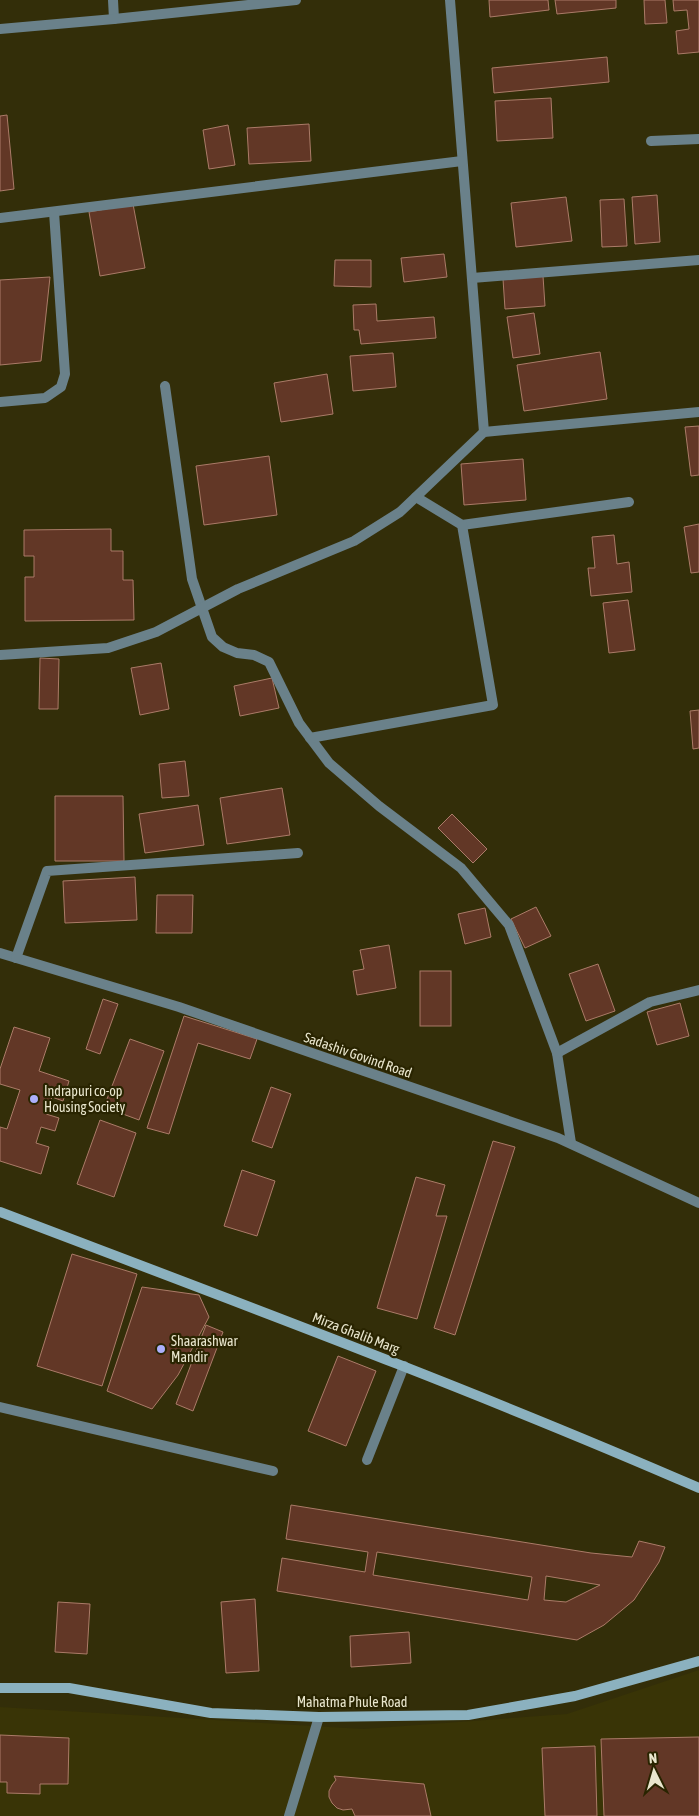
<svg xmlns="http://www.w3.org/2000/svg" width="699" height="1816" font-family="'Asap Condensed',sans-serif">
<rect width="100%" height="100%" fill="#332e09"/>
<!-- built -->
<polygon fill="#393406" points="699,1670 699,1816 0,1816 0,1707 363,1729 567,1714"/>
<!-- building -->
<g fill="#623726" stroke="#ab7b68" fill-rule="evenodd">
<polygon points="489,0 548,0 549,10 490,17"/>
<polygon points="555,0 616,0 616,8 557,14"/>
<polygon points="644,0 665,0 667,23 645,24"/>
<polygon points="673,0 699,0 699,52 678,54 676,31 689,29 687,10 674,11"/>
<polygon points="607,57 609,82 494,93 492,68"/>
<polygon points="551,98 553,138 497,141 495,101"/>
<polygon points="7,115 14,189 0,191 0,116"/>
<polygon points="309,124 311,161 249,164 247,128"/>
<polygon points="228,125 235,165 209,169 203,130"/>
<polygon points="657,195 660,242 635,244 632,197"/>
<polygon points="566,197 572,241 516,247 511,203"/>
<polygon points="624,199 627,246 602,247 600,200"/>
<polygon points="133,204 145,268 100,276 89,212"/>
<polygon points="444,254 447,277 404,282 401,258"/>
<polygon points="335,260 371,260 371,287 334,286"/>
<polygon points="543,276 545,306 505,309 503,279"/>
<polygon points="50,277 41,361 0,365 0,280"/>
<polygon points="376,304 377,321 434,317 436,338 361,344 359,330 354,330 353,305"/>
<polygon points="534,313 540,354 513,358 507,317"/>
<polygon points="600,352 607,399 524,411 517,365"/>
<polygon points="393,353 396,387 353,391 350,356"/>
<polygon points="327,374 333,414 281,422 274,383"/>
<polygon points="699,426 699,475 691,476 685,427"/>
<polygon points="269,456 277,515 204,525 196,466"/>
<polygon points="523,459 526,500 464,505 461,464"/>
<polygon points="699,524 699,572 691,573 684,527"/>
<polygon points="111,529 111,551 123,551 123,580 133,580 134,620 25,621 25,577 34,577 34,556 24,556 24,530"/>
<polygon points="614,535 617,564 629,562 632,592 591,596 588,568 595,568 592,537"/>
<polygon points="628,600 635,650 609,653 603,603"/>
<polygon points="40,658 59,659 58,709 39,709"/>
<polygon points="161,663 169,709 140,715 131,668"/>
<polygon points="272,678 279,708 240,716 234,686"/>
<polygon points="699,710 699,748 693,749 690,711"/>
<polygon points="185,761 189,796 162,798 159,764"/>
<polygon points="282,788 290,835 227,844 220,798"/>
<polygon points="55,796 123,796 124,861 55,861"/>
<polygon points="198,805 204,845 145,853 139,814"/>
<polygon points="452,814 487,849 473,863 438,828"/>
<polygon points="135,877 137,920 65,923 63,881"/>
<polygon points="157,895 193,895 192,933 156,933"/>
<polygon points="536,907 551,936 525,948 511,919"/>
<polygon points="485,908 491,937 465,944 458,914"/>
<polygon points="389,945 396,988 357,995 353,971 364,969 360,950"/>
<polygon points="598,964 615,1011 586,1021 569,974"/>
<rect x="420" y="971" width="31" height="55"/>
<polygon points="103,999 118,1004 100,1054 86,1049"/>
<polygon points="680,1003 689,1036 657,1045 647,1012"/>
<polygon points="184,1016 257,1039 250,1059 198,1043 169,1134 147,1128"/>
<polygon points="14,1027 50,1038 39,1071 69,1081 63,1101 52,1097 46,1114 59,1118 55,1131 41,1127 36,1143 49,1147 41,1174 0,1161 0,1127 7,1129 20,1090 0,1084 0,1069"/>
<polygon points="130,1039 164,1051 139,1120 104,1107"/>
<polygon points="271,1087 291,1094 272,1148 252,1141"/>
<polygon points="100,1120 136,1133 114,1197 77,1184"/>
<polygon points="493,1141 515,1147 455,1335 434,1328"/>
<polygon points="242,1170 275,1181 257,1236 224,1226"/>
<polygon points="416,1177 445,1185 436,1216 447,1216 417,1319 377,1308"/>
<polygon points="72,1254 137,1274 102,1386 37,1366"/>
<polygon points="142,1287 199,1295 209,1317 178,1375 152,1409 107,1391"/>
<polygon points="206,1325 223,1332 193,1411 176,1404"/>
<polygon points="338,1356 376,1371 346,1446 308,1431"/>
<path d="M 291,1505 L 591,1553 L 632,1557 L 639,1541 L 665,1547 L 659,1562 L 634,1600 L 604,1625 L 577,1640 L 277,1591 L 282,1558 L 365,1572 L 368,1552 L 286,1539 ZM 377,1552 L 532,1577 L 528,1600 L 373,1575 ZM 546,1576 L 600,1585 L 566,1602 L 544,1600 Z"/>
<polygon points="255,1599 259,1671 226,1673 221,1602"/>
<polygon points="58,1602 90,1604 87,1654 55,1652"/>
<polygon points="409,1632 411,1663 351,1667 350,1636"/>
<polygon points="0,1735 69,1738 68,1784 40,1784 40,1794 7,1793 7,1782 0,1782"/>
<polygon points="699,1737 699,1816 604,1816 601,1739"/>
<polygon points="595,1746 597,1816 545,1816 542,1748"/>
<polygon points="334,1776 424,1784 431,1816 355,1816 352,1809 343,1810 337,1808 332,1803 329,1797 329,1791 332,1785 336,1780"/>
</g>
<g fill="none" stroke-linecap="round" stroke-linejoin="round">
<!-- lane -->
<g stroke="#6a818a" stroke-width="10">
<polyline points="651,141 699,139"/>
<polyline points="289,1816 319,1717"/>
</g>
<!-- street -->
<g stroke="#6a818a" stroke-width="10">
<polyline points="113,0 114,19"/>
<polyline points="450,0 484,432"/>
<polyline points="0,29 114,19 296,0"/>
<polyline points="0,218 462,161"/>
<polyline points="472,278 699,260"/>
<polyline points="165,386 192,579 212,637 223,647 237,653 254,655 269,662 299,723 329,763 379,806 461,868 509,925 557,1053 571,1143"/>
<polyline points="0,402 45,398 61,387 65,374 54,212"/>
<polyline points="462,525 629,502"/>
<polyline points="0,655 108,648 156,632 238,589 354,541 400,512 484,432 699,412"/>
<polyline points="310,738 493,705 462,525 416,497"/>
<polyline points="0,953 179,1007 558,1138 699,1203"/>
<polyline points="16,958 47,871 298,853"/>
<polyline points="557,1053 650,1002 699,990"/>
<polyline points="0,1407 273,1471"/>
<polyline points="367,1460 404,1366"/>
</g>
<!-- secondary -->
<g stroke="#8bb1bf" stroke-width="10">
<path d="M 0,1212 C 234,1301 469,1388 699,1488"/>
<polyline points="0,1688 69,1688 211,1713 319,1717 468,1715 575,1696 699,1661"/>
</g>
</g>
<!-- markers -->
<g fill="#acaffb" stroke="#292400" stroke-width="2">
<circle cx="34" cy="1099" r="5"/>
<circle cx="161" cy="1349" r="5"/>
</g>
<g text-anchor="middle" stroke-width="4.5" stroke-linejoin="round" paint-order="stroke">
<!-- street labels -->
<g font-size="14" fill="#e9e6cd" stroke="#292400">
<text transform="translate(358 1055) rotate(19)" y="5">Sadashiv Govind Road</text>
<text transform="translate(356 1333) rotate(21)" y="5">Mirza Ghalib Marg</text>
<text x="352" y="1707">Mahatma Phule Road</text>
</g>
<!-- poi labels -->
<g font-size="14" fill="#e9e6cd" stroke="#292400" text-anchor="start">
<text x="44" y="1096">Indrapuri co-op<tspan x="44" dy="16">Housing Society</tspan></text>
<text x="171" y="1346">Shaarashwar<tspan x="171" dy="16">Mandir</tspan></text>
</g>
</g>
<!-- north arrow -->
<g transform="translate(654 1771) rotate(355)" stroke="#292400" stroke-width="4" paint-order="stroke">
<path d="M0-4L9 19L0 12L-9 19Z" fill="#e9e6cd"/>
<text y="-8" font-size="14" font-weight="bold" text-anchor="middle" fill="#e9e6cd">N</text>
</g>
</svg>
